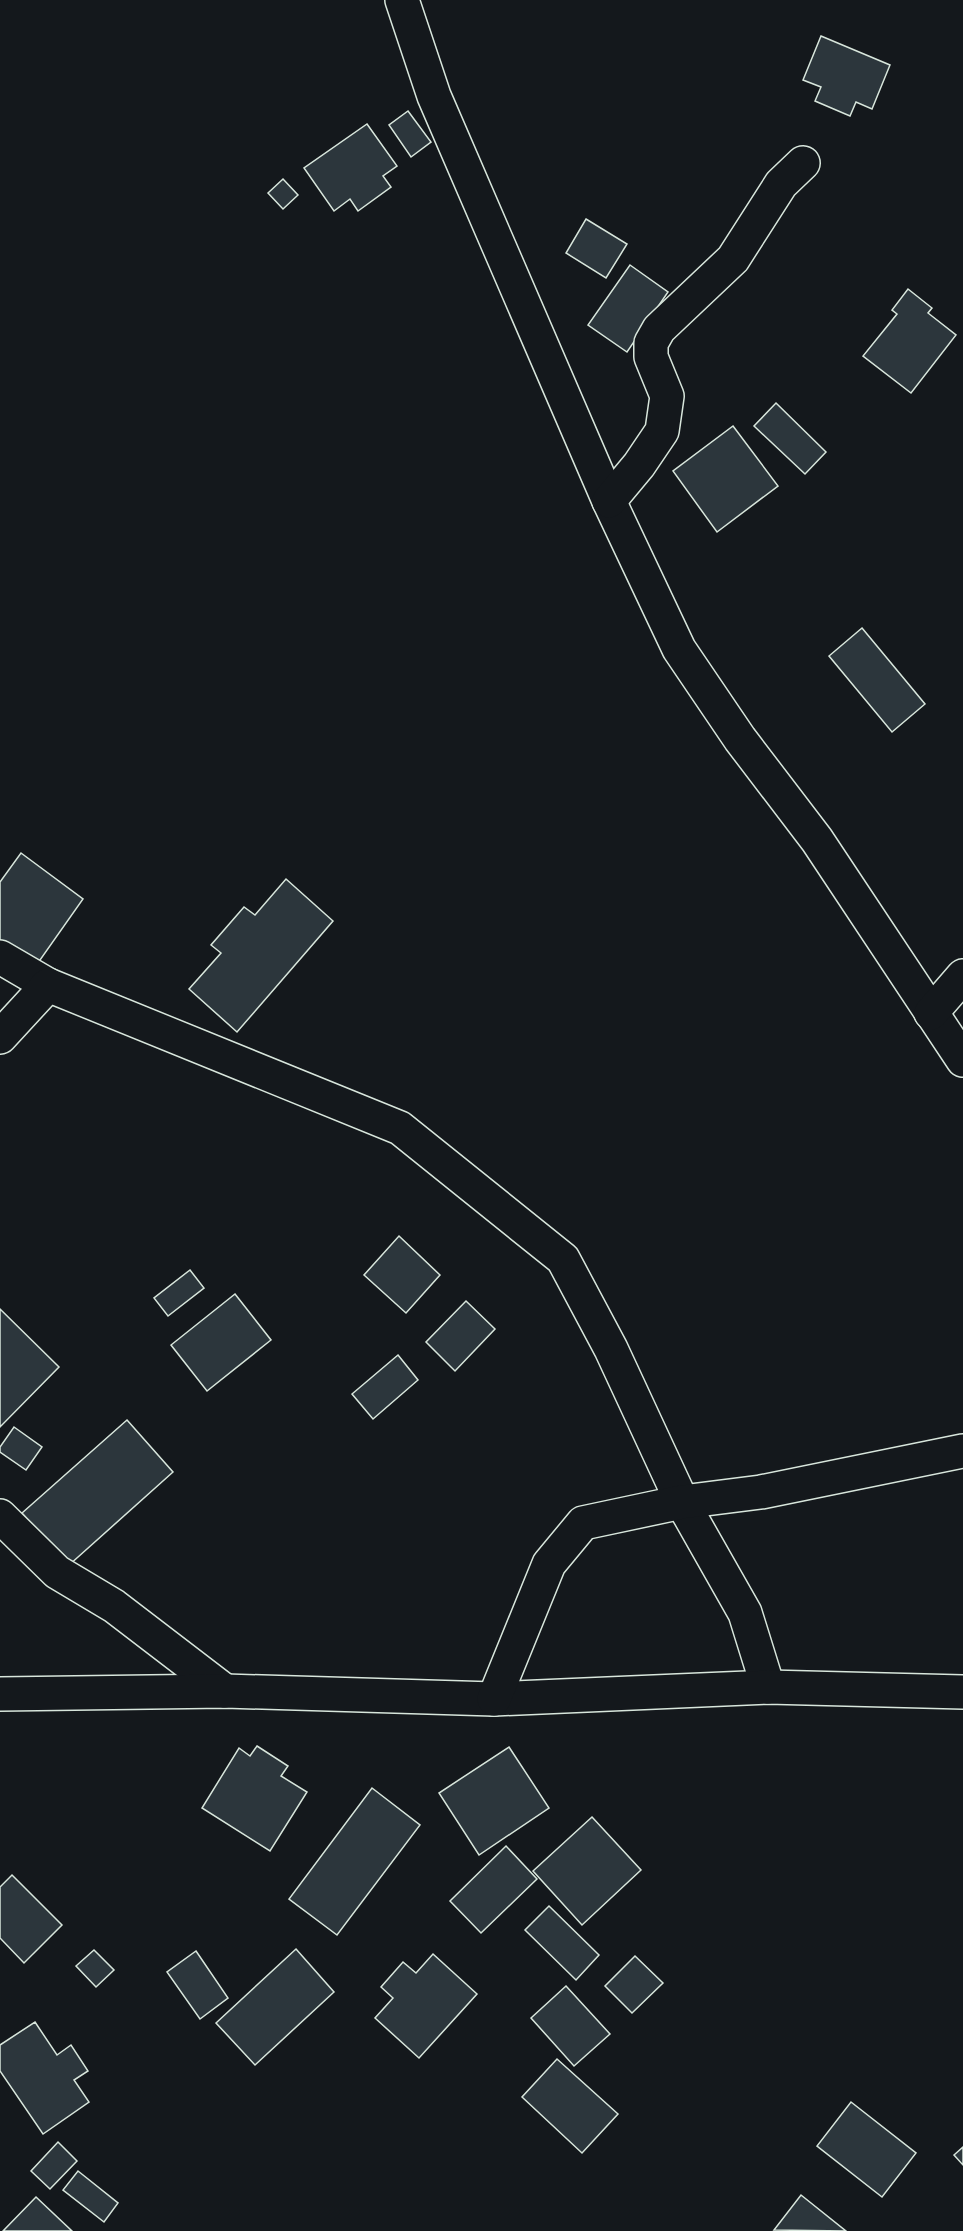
<svg xmlns="http://www.w3.org/2000/svg" width="963" height="2231" font-family="'Archivo Narrow',sans-serif">
<rect width="100%" height="100%" fill="#14181c"/>
<!-- building -->
<g fill="#2c363c" stroke="#d8e6dc" stroke-width="1.5">
<polygon points="821,36 890,65 872,109 856,102 850,116 815,101 821,87 803,80"/>
<polygon points="408,111 431,142 411,157 389,125"/>
<polygon points="367,124 397,166 383,176 391,187 358,211 350,199 334,211 304,168"/>
<polygon points="283,179 298,195 283,209 268,193"/>
<polygon points="586,219 627,244 606,278 566,253"/>
<polygon points="630,265 668,292 627,352 588,325"/>
<polygon points="908,289 932,308 928,313 956,335 911,393 863,356 897,314 892,310"/>
<polygon points="776,403 826,452 805,474 754,426"/>
<polygon points="733,426 778,486 717,532 673,471"/>
<polygon points="862,628 925,704 892,732 829,656"/>
<polygon points="21,853 83,899 33,970 0,946 0,882"/>
<polygon points="286,879 333,921 237,1032 189,989 221,953 211,945 244,907 255,915"/>
<polygon points="399,1236 440,1275 406,1313 364,1275"/>
<polygon points="190,1270 204,1288 168,1316 154,1298"/>
<polygon points="235,1294 271,1340 207,1391 171,1345"/>
<polygon points="466,1301 495,1329 455,1371 426,1342"/>
<polygon points="0,1309 59,1367 0,1427"/>
<polygon points="398,1355 418,1380 373,1419 352,1394"/>
<polygon points="127,1420 173,1472 68,1566 22,1513"/>
<polygon points="14,1427 42,1447 26,1470 0,1452 0,1447"/>
<polygon points="257,1746 288,1766 281,1776 307,1792 270,1851 202,1808 239,1748 250,1756"/>
<polygon points="509,1747 549,1808 479,1855 439,1793"/>
<polygon points="372,1788 420,1825 337,1935 289,1899"/>
<polygon points="592,1817 641,1870 582,1925 533,1871"/>
<polygon points="506,1846 537,1879 481,1933 450,1901"/>
<polygon points="12,1875 62,1925 24,1963 0,1938 0,1887"/>
<polygon points="549,1906 599,1955 576,1980 525,1930"/>
<polygon points="296,1949 334,1992 255,2065 216,2023"/>
<polygon points="94,1950 114,1970 96,1987 76,1966"/>
<polygon points="196,1951 228,1998 200,2019 167,1972"/>
<polygon points="433,1954 477,1994 419,2058 375,2018 393,1998 381,1987 403,1962 416,1973"/>
<polygon points="635,1956 663,1983 632,2013 605,1986"/>
<polygon points="566,1986 610,2034 574,2066 531,2018"/>
<polygon points="35,2022 57,2055 71,2045 88,2071 74,2080 89,2102 43,2134 0,2071 0,2045"/>
<polygon points="557,2059 618,2114 582,2153 522,2097"/>
<polygon points="851,2102 916,2153 882,2197 817,2146"/>
<polygon points="58,2142 77,2161 50,2189 31,2171"/>
<polygon points="963,2147 963,2165 954,2155"/>
<polygon points="78,2171 118,2203 104,2222 63,2190"/>
<polygon points="801,2195 846,2231 774,2230"/>
<polygon points="36,2197 72,2231 3,2231"/>
</g>
<g fill="none" stroke-linecap="round" stroke-linejoin="round">
<defs>
<g id="minor">
<polyline points="402,0 434,96 609,501 679,649 740,739 817,840 963,1060"/>
<polyline points="609,501 639,465 662,431 667,396 651,357 651,343 659,329 733,259 781,184 803,163"/>
<polyline points="0,957 48,985"/>
<polyline points="931,1013 963,976"/>
<polyline points="0,1037 48,985 400,1128 563,1259 611,1349 682,1502 745,1613 768,1687"/>
<polyline points="0,1516 57,1572 114,1606 225,1691"/>
<polyline points="0,1694 225,1691 494,1699 768,1687 963,1692"/>
<polyline points="494,1699 549,1564 583,1523 682,1502 761,1492 963,1451"/>
</g>
</defs>
<!-- minor casing -->
<use href="#minor" stroke="#d8e6dc" stroke-width="36"/>
<!-- minor -->
<use href="#minor" stroke="#14181c" stroke-width="33"/>
</g>
</svg>
